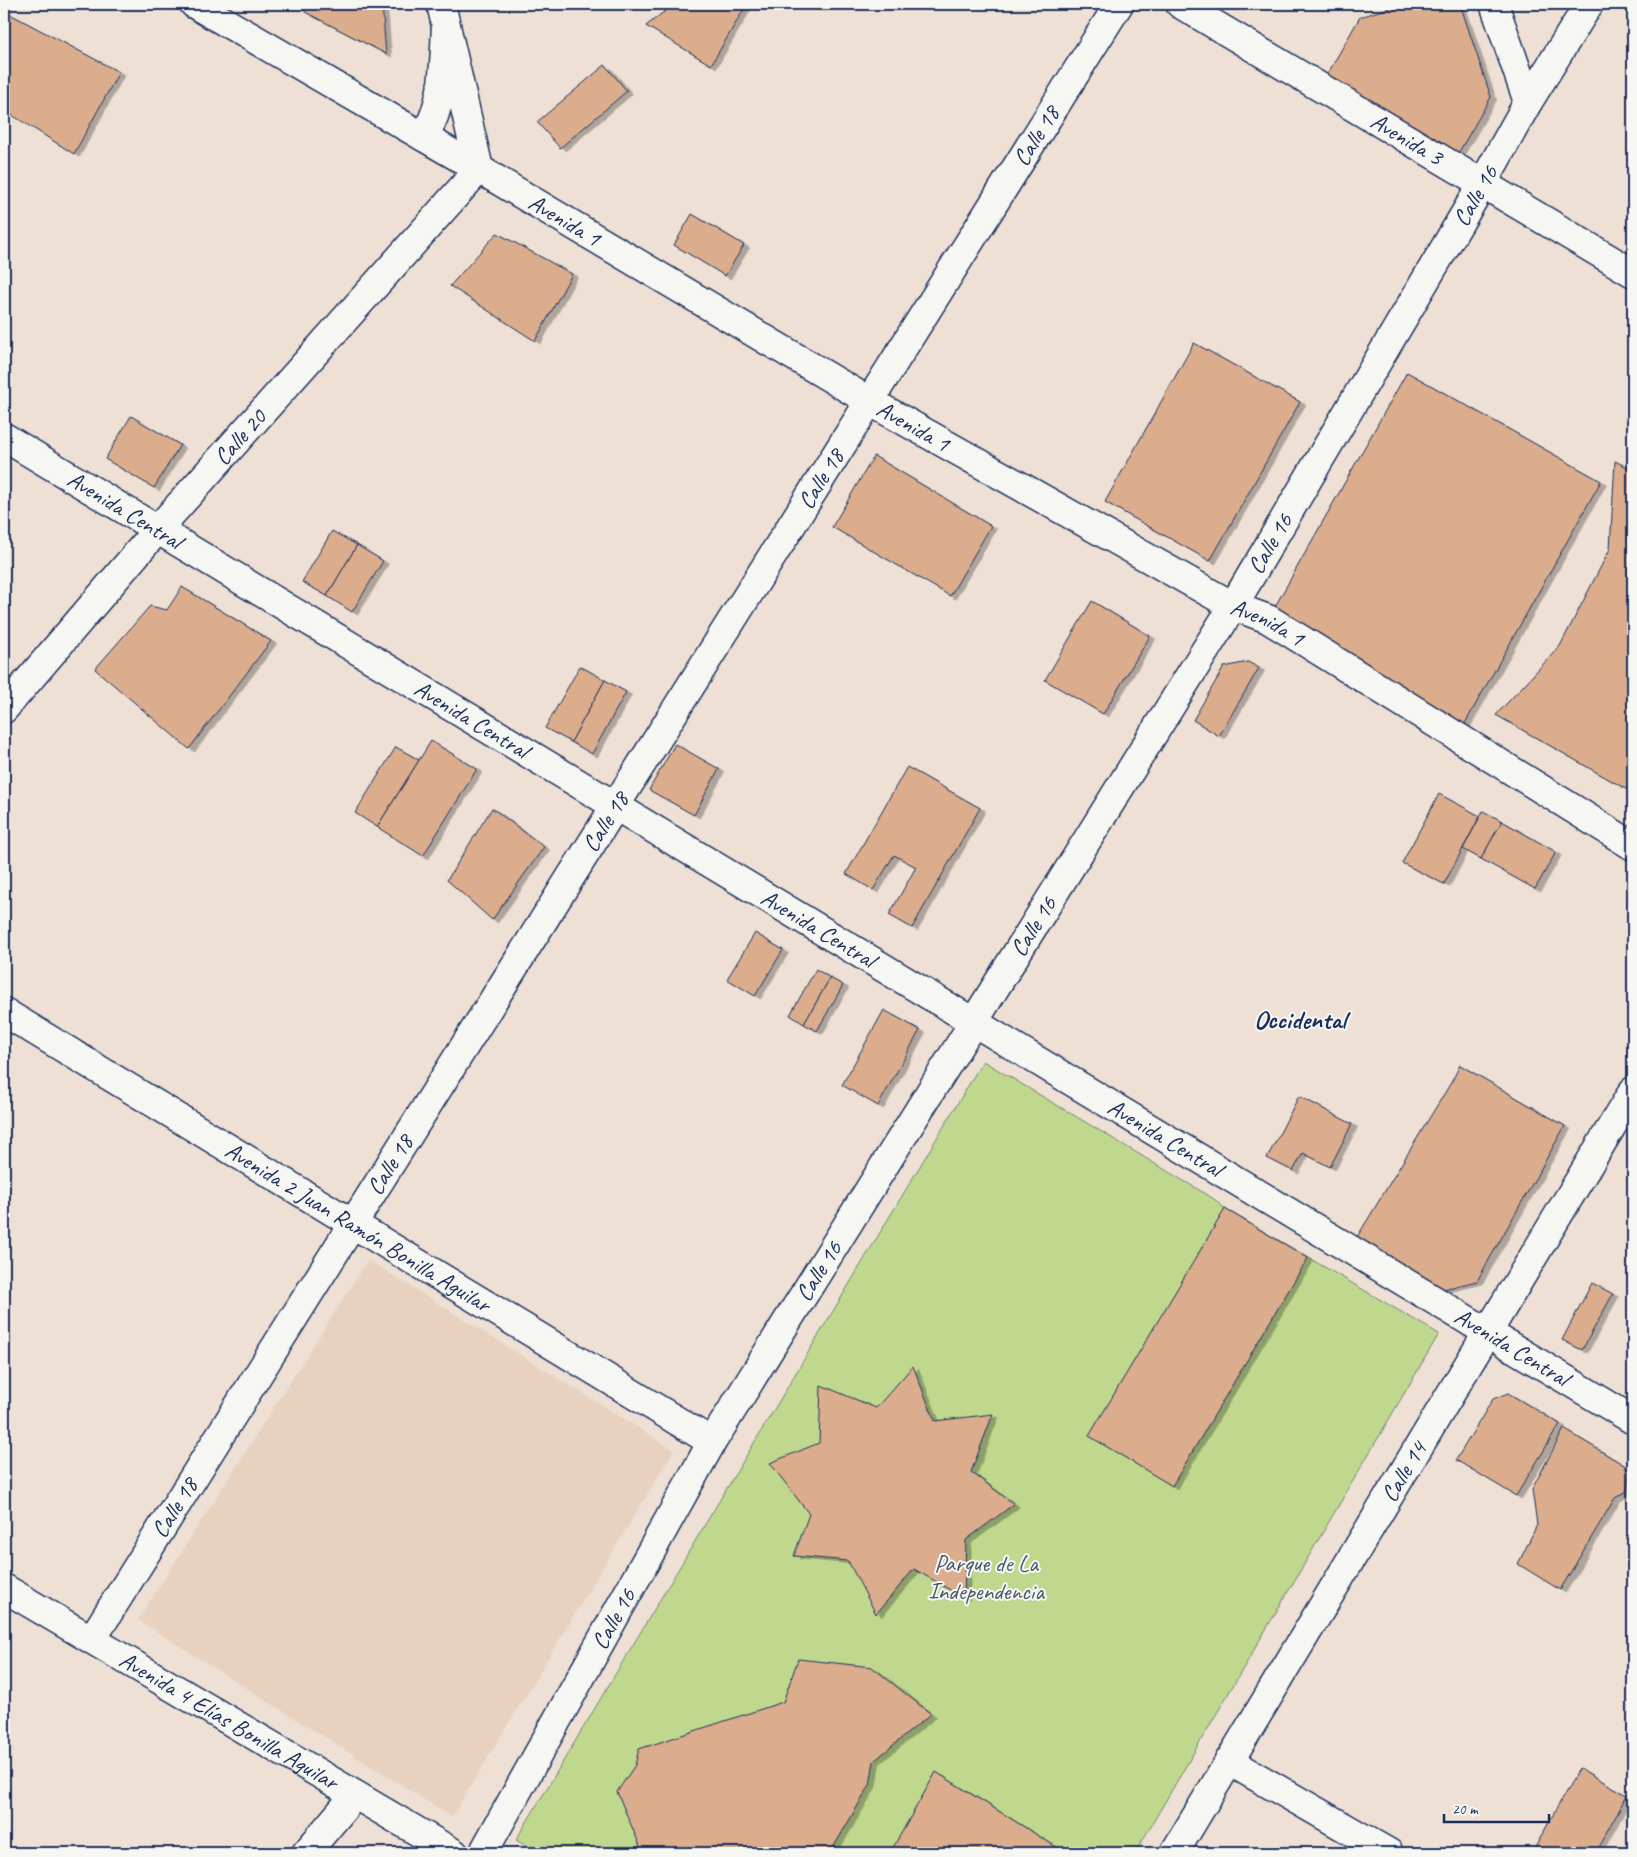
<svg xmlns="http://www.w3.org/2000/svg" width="1637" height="1857" font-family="Caveat,sans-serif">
<defs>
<filter id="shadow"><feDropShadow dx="5.5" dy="3" stdDeviation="0" flood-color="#0004"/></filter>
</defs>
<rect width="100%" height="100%" fill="#eee0d4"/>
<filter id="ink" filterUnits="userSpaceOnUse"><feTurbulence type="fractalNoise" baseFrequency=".02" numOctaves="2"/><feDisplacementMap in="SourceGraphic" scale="10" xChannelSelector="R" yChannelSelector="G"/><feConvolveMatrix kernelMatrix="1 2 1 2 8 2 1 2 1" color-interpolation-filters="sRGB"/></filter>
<g filter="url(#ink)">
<!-- built -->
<polygon fill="#e8d1bf" points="368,1260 674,1450 452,1817 138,1620"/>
<!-- green -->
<polygon fill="#c0d88e" stroke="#6e8476" points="983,1061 1214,1199 1225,1209 1439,1334 1135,1853 538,1853 516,1840"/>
<!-- building -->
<g fill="#dbad8d" stroke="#1b2f5e" filter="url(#shadow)">
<polygon points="304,4 382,4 386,54 305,12"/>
<polygon points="663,4 747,4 711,65 646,26 665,11"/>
<polygon points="1402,4 1460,4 1491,97 1456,157 1324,80 1360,17"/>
<polygon points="8,13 119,72 74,154 4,110 4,20"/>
<polygon points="605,65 627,91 560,148 537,122"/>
<polygon points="692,214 744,245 725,276 674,245"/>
<polygon points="497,233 572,274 535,341 450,286"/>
<polygon points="1194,343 1300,402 1210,561 1105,502"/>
<polygon points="1407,372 1601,481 1463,727 1268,619"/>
<polygon points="131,416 180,445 154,488 105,459"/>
<polygon points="874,456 991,526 950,596 832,527"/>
<polygon points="1615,461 1633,470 1633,793 1496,715 1560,646 1610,549"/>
<polygon points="332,531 357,545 327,596 302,582"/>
<polygon points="357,545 383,561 352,612 327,596"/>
<polygon points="182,587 271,641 189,749 95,669 150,606 167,610"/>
<polygon points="1092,601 1150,636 1103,714 1045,680"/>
<polygon points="1248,662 1259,668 1219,736 1193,720 1224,667"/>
<polygon points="580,666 605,680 571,742 545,728"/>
<polygon points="605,680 626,692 592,754 571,742"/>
<polygon points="431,741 477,769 423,856 377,827"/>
<polygon points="675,744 719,769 694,815 649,790"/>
<polygon points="396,747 419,760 377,827 355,813"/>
<polygon points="907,767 980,808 912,928 889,915 916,867 894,855 873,890 846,874"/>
<polygon points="1439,794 1480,816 1444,884 1402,863"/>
<polygon points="492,808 544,847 492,920 447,880"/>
<polygon points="1483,811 1502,821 1481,859 1463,849"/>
<polygon points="1502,821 1556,852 1535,889 1481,859"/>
<polygon points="755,933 783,950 755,996 727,979"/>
<polygon points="816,969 830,978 804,1024 790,1015"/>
<polygon points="830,978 843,985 817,1031 804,1024"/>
<polygon points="884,1010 920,1030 878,1106 842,1085"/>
<polygon points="1460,1065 1565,1126 1477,1281 1444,1289 1357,1237 1452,1081"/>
<polygon points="1299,1096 1352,1124 1330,1167 1303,1153 1293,1171 1267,1158"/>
<polygon points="1225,1209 1308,1258 1172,1486 1089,1436"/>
<polygon points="1592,1283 1613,1294 1582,1350 1562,1340"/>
<polygon points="913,1366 935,1421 993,1414 971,1472 1014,1504 966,1540 964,1598 914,1569 876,1614 848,1561 794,1556 809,1514 770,1463 819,1443 821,1385 876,1408"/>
<polygon points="1508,1393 1560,1424 1516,1496 1456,1460 1493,1399"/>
<polygon points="1564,1429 1624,1465 1629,1474 1627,1491 1615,1498 1560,1590 1518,1564 1537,1525 1532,1489"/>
<polygon points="798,1659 872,1667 931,1714 874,1761 870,1785 830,1853 643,1853 617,1792 635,1765 639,1749 783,1702"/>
<polygon points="1579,1768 1627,1795 1595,1853 1532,1853"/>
<polygon points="936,1772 1066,1853 890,1853"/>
</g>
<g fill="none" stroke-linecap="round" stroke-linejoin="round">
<defs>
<g id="minor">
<path id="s1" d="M 1180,4 L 1633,273"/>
<polyline points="1494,4 1528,102"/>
<path id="s2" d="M 4,709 L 157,530 L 479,169 L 441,4"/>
<path id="s3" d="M 4,1012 L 712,1442"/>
<path id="s4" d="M 4,1588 L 454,1853"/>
<path id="s5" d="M 92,1639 L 1119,4"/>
<polyline points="1229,1761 1389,1853"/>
<polyline points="306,1853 355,1795"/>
<path id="s6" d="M 483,1853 L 712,1442 L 1233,606 L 1483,183 L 1528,102 L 1589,4"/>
</g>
<g id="major">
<path id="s7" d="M 194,4 L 479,169 L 869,401 L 1233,606 L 1268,619 L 1633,846"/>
<path d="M 424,137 C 445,102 444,65 446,25"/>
<path id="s8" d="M 4,437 L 1633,1420"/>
<path id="s9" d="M 1174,1853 L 1633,1091"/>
</g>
</defs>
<!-- minor casing -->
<use href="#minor" stroke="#1b2f5e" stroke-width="31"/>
<!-- major casing -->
<use href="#major" stroke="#1b2f5e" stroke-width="31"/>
<!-- minor -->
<use href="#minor" stroke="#f6f6f2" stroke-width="28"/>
<!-- major -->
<use href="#major" stroke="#f6f6f2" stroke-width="28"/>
</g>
</g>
<g text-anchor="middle" stroke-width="4" stroke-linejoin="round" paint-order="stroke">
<!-- street labels -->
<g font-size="24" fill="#1b2f5e" stroke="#f6f6f2">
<text dy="8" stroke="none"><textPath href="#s5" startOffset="1775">Calle 18</textPath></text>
<text dy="8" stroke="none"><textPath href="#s1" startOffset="264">Avenida 3</textPath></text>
<text dy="8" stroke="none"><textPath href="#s6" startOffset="1932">Calle 16</textPath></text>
<text dy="8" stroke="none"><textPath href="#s7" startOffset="429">Avenida 1</textPath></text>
<text dy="8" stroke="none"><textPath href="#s7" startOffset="834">Avenida 1</textPath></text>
<text dy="8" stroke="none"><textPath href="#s2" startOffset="360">Calle 20</textPath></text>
<text dy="8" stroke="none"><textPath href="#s5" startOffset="1370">Calle 18</textPath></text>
<text dy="8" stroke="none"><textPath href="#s8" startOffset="141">Avenida Central</textPath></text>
<text dy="8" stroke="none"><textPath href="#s6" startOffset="1528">Calle 16</textPath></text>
<text dy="8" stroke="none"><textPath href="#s7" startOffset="1239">Avenida 1</textPath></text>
<text dy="8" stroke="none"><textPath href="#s8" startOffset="546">Avenida Central</textPath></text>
<text dy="8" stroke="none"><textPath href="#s5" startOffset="965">Calle 18</textPath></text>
<text dy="8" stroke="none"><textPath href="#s6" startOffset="1078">Calle 16</textPath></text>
<text dy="8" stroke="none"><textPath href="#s8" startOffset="951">Avenida Central</textPath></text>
<text dy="8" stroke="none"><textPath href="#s8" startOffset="1356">Avenida Central</textPath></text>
<text dy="8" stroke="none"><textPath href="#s5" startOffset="560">Calle 18</textPath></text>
<text dy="8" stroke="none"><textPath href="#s3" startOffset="414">Avenida 2 Juan Ramón Bonilla Aguilar</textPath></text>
<text dy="8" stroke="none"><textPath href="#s6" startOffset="672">Calle 16</textPath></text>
<text dy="8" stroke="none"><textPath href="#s8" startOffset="1761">Avenida Central</textPath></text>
<text dy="8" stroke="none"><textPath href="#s9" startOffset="445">Calle 14</textPath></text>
<text dy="8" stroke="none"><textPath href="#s5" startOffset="155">Calle 18</textPath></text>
<text dy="8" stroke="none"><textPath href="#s6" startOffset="268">Calle 16</textPath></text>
<text dy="8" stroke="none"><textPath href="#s4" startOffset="261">Avenida 4 Elías Bonilla Aguilar</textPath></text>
</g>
<!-- park labels -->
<g font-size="24" fill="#44596a" stroke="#f6f6f2">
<text x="986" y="1571">Parque de La<tspan x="986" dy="28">Independencia</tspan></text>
</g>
<!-- quarter labels -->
<g font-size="26" font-weight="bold" fill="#1b2f5e" stroke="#f6f6f2">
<text x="1300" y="1028">Occidental</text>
</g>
</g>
<!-- margin -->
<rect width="1637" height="1857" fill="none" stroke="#f6f6f2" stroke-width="20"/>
<rect x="10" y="10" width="1617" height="1837" fill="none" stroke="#1b2f5e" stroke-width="2" filter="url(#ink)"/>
<!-- scale -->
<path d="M1444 1814v8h105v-8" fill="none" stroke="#1b2f5e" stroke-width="2.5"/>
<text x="1452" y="1814" font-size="15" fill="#1b2f5e" stroke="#f6f6f2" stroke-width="4" paint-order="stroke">20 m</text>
</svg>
